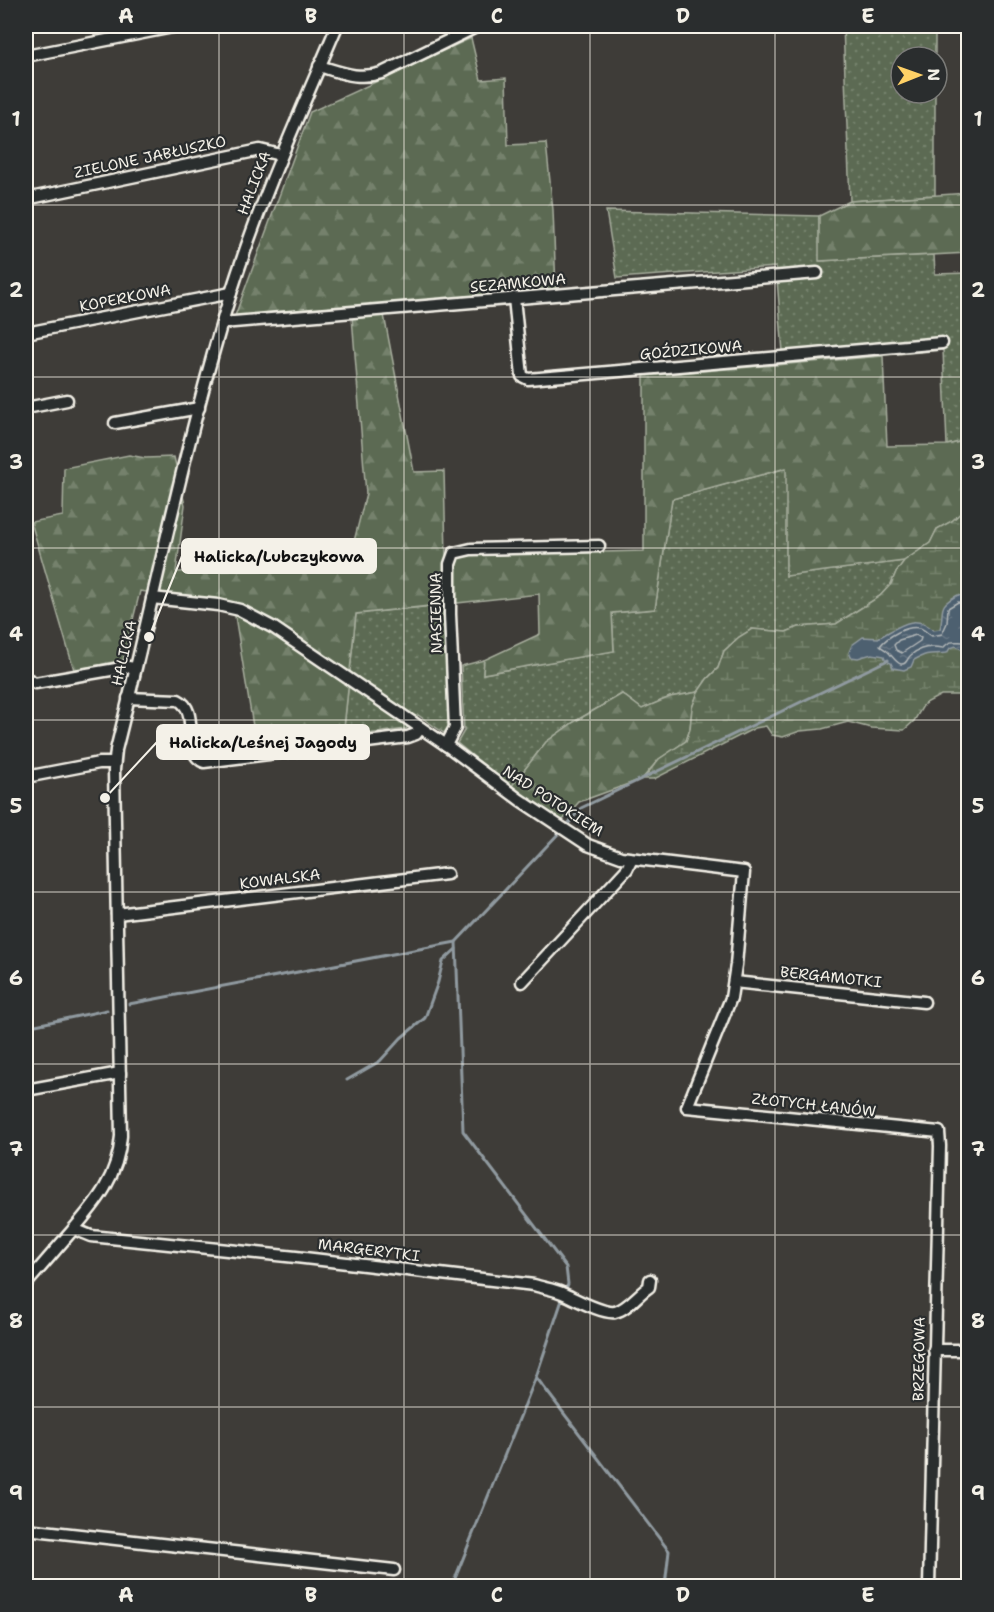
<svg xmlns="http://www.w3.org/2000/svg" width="994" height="1612" font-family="'Shantell Sans',sans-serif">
<defs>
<pattern id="grass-dots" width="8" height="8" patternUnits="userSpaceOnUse" patternTransform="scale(1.5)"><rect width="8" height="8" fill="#5c6b53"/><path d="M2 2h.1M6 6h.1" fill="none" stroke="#74816c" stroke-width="1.8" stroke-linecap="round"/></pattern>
<pattern id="forest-firs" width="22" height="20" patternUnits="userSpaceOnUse" patternTransform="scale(1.5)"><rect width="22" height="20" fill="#5c6b53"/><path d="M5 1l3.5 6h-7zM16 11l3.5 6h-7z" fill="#74816c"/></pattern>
<pattern id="wetland-marsh" width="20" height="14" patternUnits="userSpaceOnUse" patternTransform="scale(1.5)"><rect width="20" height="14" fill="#5c6b53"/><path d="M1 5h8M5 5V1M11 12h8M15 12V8" fill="none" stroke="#74816c"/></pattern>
<pattern id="water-ripples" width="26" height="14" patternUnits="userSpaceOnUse" patternTransform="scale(1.5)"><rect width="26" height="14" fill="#4e6070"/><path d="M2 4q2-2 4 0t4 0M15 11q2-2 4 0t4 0" fill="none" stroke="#687784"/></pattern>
</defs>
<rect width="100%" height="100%" fill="#3e3c38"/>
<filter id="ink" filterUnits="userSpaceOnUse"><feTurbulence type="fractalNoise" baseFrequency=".0167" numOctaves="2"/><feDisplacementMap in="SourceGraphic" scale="12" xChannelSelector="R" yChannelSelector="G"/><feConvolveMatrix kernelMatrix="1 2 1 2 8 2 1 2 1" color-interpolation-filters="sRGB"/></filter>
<g filter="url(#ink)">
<!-- grass -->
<g fill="url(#grass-dots)" stroke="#a8ae9e" stroke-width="1.5">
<polygon points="843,26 935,26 935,57 901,57 901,93 935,93 935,195 850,201"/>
<polygon points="606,211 819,216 820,261 934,255 935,274 968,273 968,440 947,445 943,350 784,364 776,267 617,278"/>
<polygon points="787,468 786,576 904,561 896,572 891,584 880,596 836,624 799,627 786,632 752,629 739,637 724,651 718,668 707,679 698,692 670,697 642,709 622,694 574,722 546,742 511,787 457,743 464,731 461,666 484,660 483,674 614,651 612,613 655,609 672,499"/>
<polygon points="443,605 449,725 444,733 418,715 406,729 343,737 356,614"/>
</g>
<!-- forest -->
<g fill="url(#forest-firs)" stroke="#a8ae9e" stroke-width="1.5">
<polygon points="471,38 481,80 506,78 508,145 546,143 553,210 556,290 235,316 310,112"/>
<polygon points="968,193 968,253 819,261 819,216 850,201"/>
<polygon points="384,315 414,472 444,471 446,556 644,551 644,376 883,356 887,446 947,445 968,440 968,500 964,510 952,521 937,529 930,543 904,561 786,576 786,468 672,499 655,609 612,613 614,651 483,674 484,660 540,634 539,594 356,614 343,737 253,726 233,604 140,591 123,660 74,670 31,522 63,516 64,468 129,455 145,458 174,457 185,505 176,572 347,569 366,494 352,317"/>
<polygon points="698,692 692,708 690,729 686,741 659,759 642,779 579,802 562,821 511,787 546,742 574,722 622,694 642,709 670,697"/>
</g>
<!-- wetland -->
<polygon fill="url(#wetland-marsh)" stroke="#a8ae9e" stroke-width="1.5" points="968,500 968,698 960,695 941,695 924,704 914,721 904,730 871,728 848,722 822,729 800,731 783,737 772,735 766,726 755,728 654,779 643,779 659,759 686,741 690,729 692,708 698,692 707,679 718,668 724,651 739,637 752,629 786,632 799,627 836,624 850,615 880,596 891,584 896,572 904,561 930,543 937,529 952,521 964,510"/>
<!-- water -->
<path fill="url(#water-ripples)" stroke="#909aa0" stroke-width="1.5" d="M 958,595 L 967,598 L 968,601 L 968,644 L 966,648 L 961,649 L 956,646 L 950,648 L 947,653 C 930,655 931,651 914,660 L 911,667 L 904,670 L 893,668 L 891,663 L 886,661 L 884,656 L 872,654 L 858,658 L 851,657 L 849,652 L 852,645 L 863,637 L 878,638 C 898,628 913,612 933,630 L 940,629 C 945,610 936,606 958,595 Z"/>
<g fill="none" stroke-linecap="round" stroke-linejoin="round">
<!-- shore -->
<g stroke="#b2b7b8" stroke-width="1.5">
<path d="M 968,604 L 958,602 L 948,608 L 947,623 L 942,634 L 932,636 C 928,634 924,629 920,628 C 906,625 887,637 880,646 C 882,648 885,649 887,651 C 891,654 896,663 901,664 C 907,665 907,658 911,655 C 920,647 932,646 943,648 C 951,638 957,643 968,642"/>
<polygon points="916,635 921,638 920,641 902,653 896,650 894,645 899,640"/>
</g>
<!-- stream -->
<g stroke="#909aa0" stroke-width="3">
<polyline points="568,824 581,808 888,660"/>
<polyline points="456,942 463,1131 566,1267 568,1284 565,1291"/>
<polyline points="129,1004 456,942 559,833"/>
<polyline points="26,1027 107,1010"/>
<polyline points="347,1080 380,1061 401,1038 425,1018 438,982 443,961 456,949"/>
<polyline points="536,1377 669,1551 665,1586"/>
<polyline points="452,1586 536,1377 563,1297"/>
</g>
<defs>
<g id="minor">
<polyline points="26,56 178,26"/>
<path d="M 319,66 C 343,73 357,80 382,73 L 478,26"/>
<polyline points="26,199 260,150 281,155"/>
<polyline points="514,298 522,376 528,379 942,343"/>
<polyline points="222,323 817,273"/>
<polyline points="26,333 231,293"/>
<polyline points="26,408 67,400"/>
<polyline points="115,423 199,408"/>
<polyline points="152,598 218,605 240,610 274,628 446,745 520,800 588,845 621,857 744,872 736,965 731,998 687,1107 939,1132 940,1146 929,1586"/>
<polyline points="26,678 35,683 128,667 135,668"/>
<path d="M 128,698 L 178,700 C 201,711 180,752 204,762 L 408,737 L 416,734 L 421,728"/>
<polyline points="446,745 455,728 450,614 450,564 454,553 471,549 599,546"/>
<polyline points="26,777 99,763 114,763"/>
<polyline points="117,914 447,874"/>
<polyline points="522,982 627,869 632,859"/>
<polyline points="734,982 924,1002"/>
<polyline points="26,1090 120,1073"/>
<path d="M 74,1229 L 91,1236 L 296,1257 L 534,1285 C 543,1288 553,1289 562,1293 C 574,1298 602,1314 615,1312 C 628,1309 638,1294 649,1287 L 650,1280"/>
<path d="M 26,1284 C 41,1267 56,1249 71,1232 C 97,1202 118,1177 121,1136 L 114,770 L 116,750 C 154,599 184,445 230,296 C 259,203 299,115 337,26"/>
<polyline points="934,1350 968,1350"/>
<polyline points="26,1529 394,1570"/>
</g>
</defs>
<!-- minor casing -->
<use href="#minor" stroke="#f4f1e8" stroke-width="15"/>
<!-- minor -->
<use href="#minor" stroke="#2a2d2e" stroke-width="10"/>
</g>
</g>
<!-- grid -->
<path fill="none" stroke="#f4f1e8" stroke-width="1.5" stroke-opacity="0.55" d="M 219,26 L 219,1586M 404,26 L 404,1586M 590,26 L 590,1586M 775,26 L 775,1586M 26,205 L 968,205M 26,377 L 968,377M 26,548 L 968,548M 26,720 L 968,720M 26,892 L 968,892M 26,1064 L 968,1064M 26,1235 L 968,1235M 26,1407 L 968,1407"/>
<g text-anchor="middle" stroke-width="4.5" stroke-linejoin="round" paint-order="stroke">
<!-- street labels -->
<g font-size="15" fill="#f4f1e8" stroke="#2a2d2e">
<text transform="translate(150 157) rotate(-12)" y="5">ZIELONE JABŁUSZKO</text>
<text transform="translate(254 183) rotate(-69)" y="5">HALICKA</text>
<text transform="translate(518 283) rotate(-5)" y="5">SEZAMKOWA</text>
<text transform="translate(125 298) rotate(-11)" y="5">KOPERKOWA</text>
<text transform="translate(691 350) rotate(-5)" y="5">GOŹDZIKOWA</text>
<text transform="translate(436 613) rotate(-91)" y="5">NASIENNA</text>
<text transform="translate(124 653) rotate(-77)" y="5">HALICKA</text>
<text transform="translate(553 801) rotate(33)" y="5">NAD POTOKIEM</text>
<text transform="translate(280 879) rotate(-7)" y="5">KOWALSKA</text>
<text transform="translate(831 977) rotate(6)" y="5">BERGAMOTKI</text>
<text transform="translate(814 1105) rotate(6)" y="5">ZŁOTYCH ŁANÓW</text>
<text transform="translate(369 1250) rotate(7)" y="5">MARGERYTKI</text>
<text transform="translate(919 1359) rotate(-89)" y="5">BRZEGOWA</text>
</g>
</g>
<!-- callouts -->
<path fill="none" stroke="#f4f1e8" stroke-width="2" d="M149 637L182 556M105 798L157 742"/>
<g fill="#f4f1e8" stroke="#2a2d2e" stroke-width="2">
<circle cx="149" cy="637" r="6"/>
<circle cx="105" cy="798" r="6"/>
</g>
<g fill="#f4f1e8" stroke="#f4f1e8" stroke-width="2">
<rect x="182" y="539" width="194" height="34" rx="6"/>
<rect x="157" y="725" width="212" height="34" rx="6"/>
</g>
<g font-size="16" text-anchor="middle" font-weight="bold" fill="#111">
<text x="279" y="562">Halicka/Lubczykowa</text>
<text x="263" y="748">Halicka/Leśnej Jagody</text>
</g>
<!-- margin -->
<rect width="994" height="1612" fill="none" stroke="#2a2d2e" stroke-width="66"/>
<!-- north arrow -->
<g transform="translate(919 75) rotate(89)"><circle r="28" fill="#2a2d2e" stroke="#7b7b78" stroke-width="1.5"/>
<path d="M0-4.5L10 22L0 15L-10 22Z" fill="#ffd166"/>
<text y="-9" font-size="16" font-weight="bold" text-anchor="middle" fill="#f4f1e8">N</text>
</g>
<rect x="33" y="33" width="928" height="1546" fill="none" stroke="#f4f1e8" stroke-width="2"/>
<g font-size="20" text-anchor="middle" font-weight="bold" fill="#f4f1e8">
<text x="126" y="23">A</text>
<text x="311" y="23">B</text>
<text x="497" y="23">C</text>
<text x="683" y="23">D</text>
<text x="868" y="23">E</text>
<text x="16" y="126">1</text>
<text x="978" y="126">1</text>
<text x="16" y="297">2</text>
<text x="978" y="297">2</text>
<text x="16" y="469">3</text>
<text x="978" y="469">3</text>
<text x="16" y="641">4</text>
<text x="978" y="641">4</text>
<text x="16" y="813">5</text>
<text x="978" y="813">5</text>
<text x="16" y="985">6</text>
<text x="978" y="985">6</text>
<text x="16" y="1156">7</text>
<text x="978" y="1156">7</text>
<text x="16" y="1328">8</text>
<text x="978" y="1328">8</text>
<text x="16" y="1500">9</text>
<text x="978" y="1500">9</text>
<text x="126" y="1602">A</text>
<text x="311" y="1602">B</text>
<text x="497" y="1602">C</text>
<text x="683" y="1602">D</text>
<text x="868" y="1602">E</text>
</g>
</svg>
